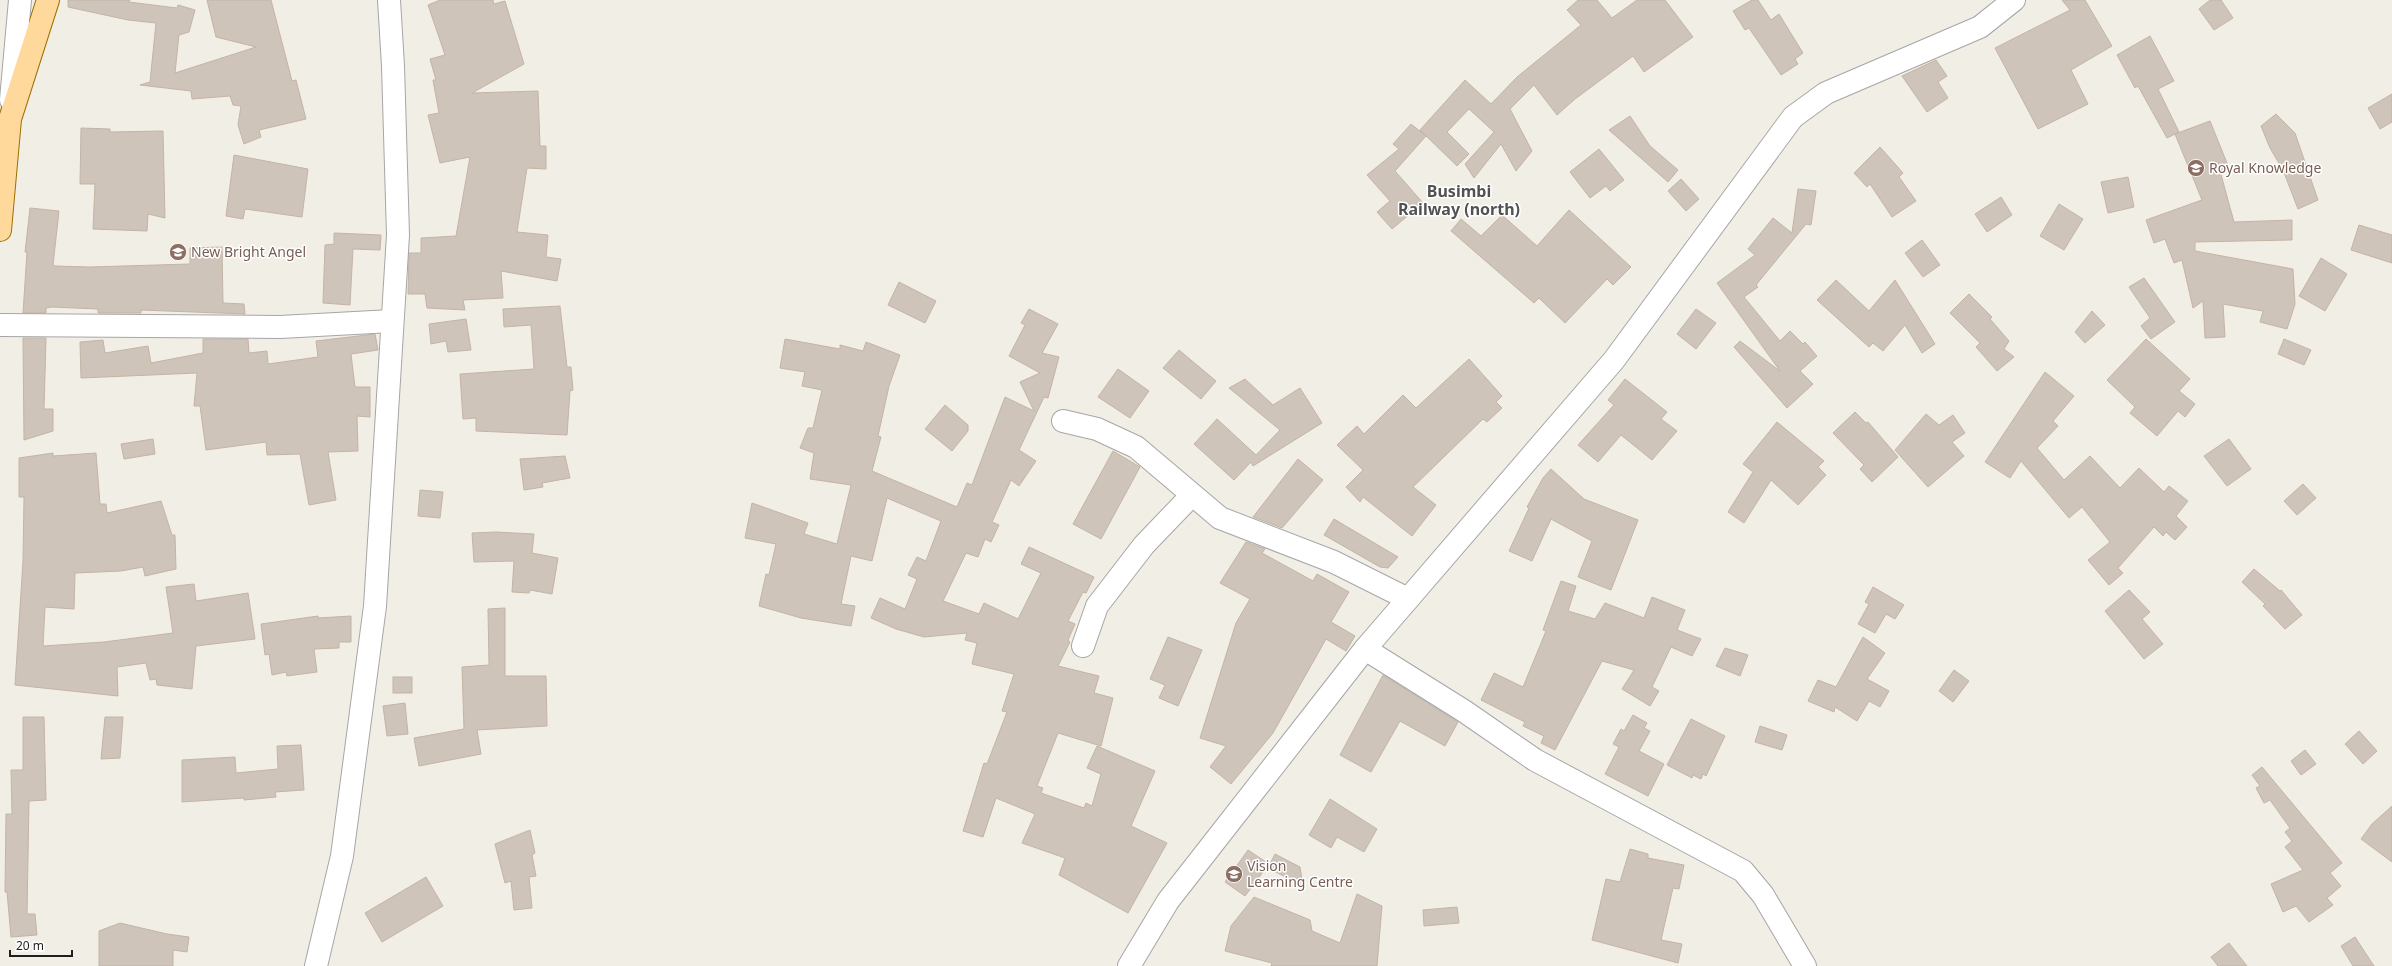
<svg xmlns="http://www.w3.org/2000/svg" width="2392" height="966" font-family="'Noto Sans',sans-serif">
<rect width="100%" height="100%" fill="#f1eee5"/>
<!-- building -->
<g fill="#cec4ba" stroke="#c4b4a5">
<polygon points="68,0 130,0 129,2 177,8 178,5 195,10 189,32 179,35 175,73 256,47 216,37 207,0 271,0 292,81 296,80 306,119 259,130 261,137 244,144 238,125 241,106 233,105 230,96 192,99 191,91 140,85 150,82 156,23 128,20 68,7"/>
<polygon points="440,0 493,0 494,4 505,1 524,64 472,93 538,91 540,146 546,146 546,169 527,168 517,232 548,235 546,257 561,259 557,281 501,271 503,298 463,300 465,310 427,308 425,294 408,294 409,253 421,253 421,238 456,236 470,157 440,163 428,115 439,113 433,80 436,80 430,59 445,55 428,5"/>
<polygon points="1578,0 1597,0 1612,18 1637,0 1665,0 1693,37 1644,72 1633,56 1575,99 1557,115 1534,85 1510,109 1532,151 1516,171 1501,144 1474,178 1465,164 1494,132 1469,109 1447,132 1469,154 1457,166 1420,130 1465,80 1491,104 1517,77 1581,25 1567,10"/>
<polygon points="1752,0 1758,0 1771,20 1779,14 1803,53 1795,59 1798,64 1781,75 1749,28 1745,30 1733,11"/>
<polygon points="2062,0 2085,0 2112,46 2071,70 2088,104 2038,129 1995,48 2070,10"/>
<polygon points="2210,0 2221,0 2233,18 2214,30 2199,9"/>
<polygon points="2150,36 2174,81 2158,89 2179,132 2167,138 2138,86 2135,88 2117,55"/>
<polygon points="1936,60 1947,76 1938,82 1948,98 1927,112 1902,76"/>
<polygon points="2392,94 2392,122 2380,129 2368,108"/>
<polygon points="2276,114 2295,133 2318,200 2298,209 2283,170 2270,148 2261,126"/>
<polygon points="1630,116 1650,146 1678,170 1668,182 1609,130"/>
<polygon points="2210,121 2229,168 2220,171 2234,222 2292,220 2292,240 2195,242 2195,251 2293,269 2295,304 2287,329 2260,322 2263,311 2223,304 2225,337 2205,338 2203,301 2193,308 2182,260 2174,263 2165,239 2154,243 2146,220 2202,200 2175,134"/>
<polygon points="1411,124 1426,136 1395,171 1423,203 1392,229 1377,212 1390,201 1367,175 1399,149 1393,144"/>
<polygon points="81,128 110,129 110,132 163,131 165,218 148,214 147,231 93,229 95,184 80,184"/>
<polygon points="1880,147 1903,173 1899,177 1916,201 1892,217 1870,184 1867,187 1854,173"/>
<polygon points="1599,149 1624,180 1610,191 1606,186 1590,198 1570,172"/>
<polygon points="234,155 308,169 302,217 245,209 243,219 226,216"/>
<polygon points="2128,177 2134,207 2108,213 2101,182"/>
<polygon points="1681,179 1699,199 1686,211 1668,191"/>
<polygon points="1798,189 1816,191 1811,225 1806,224 1756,285 1758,287 1744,297 1780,341 1790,331 1803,344 1805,342 1817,356 1800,371 1813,384 1787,408 1734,347 1740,341 1780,371 1717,283 1755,255 1748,249 1773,218 1792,233"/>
<polygon points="2001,197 2012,215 1987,232 1975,214"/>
<polygon points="2059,204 2083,219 2064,250 2040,236"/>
<polygon points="30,208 59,211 53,265 55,266 90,267 190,264 190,248 222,247 223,303 244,304 245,314 141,310 141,313 98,313 98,309 52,307 46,308 46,313 23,313 27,252 25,252"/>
<polygon points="1569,210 1631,267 1613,285 1607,279 1565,323 1539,298 1534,303 1451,231 1461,219 1481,236 1502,215 1537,246"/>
<polygon points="2359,225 2392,235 2392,263 2351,250"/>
<polygon points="334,233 381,235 380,250 353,249 350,305 323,303 325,245 334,244"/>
<polygon points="1922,240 1940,265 1923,277 1905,253"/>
<polygon points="2321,258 2347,274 2325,311 2299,296"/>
<polygon points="2144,278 2175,322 2151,339 2141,326 2150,318 2129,287"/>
<polygon points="1836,280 1869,311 1895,280 1935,344 1922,353 1905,325 1883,351 1873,343 1869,347 1817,300"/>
<polygon points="899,282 936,301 925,323 888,305"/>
<polygon points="1969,294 1992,317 1990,319 2009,341 2004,349 2014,357 1997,371 1976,347 1980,343 1950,313"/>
<polygon points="560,306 567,367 571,367 573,390 570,391 567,435 476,431 476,418 463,419 460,374 534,369 531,325 504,327 503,309"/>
<polygon points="1029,309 1058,324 1042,353 1059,357 1048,398 1044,397 1019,450 1036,461 1019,486 1011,480 992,522 999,525 991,542 985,539 978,557 966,553 943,601 979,614 984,603 1018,619 1041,573 1021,564 1029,547 1094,577 1086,593 1083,592 1068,621 1075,624 1068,640 1070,642 1058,666 1099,676 1094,693 1113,698 1101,746 1058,733 1037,786 1043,788 1041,793 1084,808 1086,803 1092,806 1101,774 1087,768 1097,746 1155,771 1131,826 1167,843 1128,913 1059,875 1065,858 1022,843 1035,814 996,798 983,837 963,831 984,763 987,764 1007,712 1002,711 1014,674 972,664 977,643 965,640 967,633 924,637 896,629 871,618 880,598 905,609 917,579 908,575 917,557 926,561 941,521 887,498 872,561 851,556 841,604 855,606 851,626 801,618 759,606 766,574 769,575 776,544 745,538 752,503 808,523 804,534 837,544 851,485 810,479 814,453 800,448 808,428 813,428 822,390 802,386 805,372 780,368 785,339 840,349 840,345 863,351 866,342 900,355 889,386 878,436 881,437 872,471 957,507 967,483 972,485 1005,397 1034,411 1020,382 1040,373 1009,356 1025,325 1021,323"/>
<polygon points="1696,309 1716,323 1696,349 1677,334"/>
<polygon points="2092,311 2105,325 2085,343 2075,332"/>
<polygon points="466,319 471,350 448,352 446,341 431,344 429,324"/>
<polygon points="375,334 378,350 351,354 355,387 370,387 370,417 357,416 358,451 328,452 336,500 309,505 300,454 267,455 266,442 206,450 200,406 194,406 197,373 81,378 80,342 103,340 105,353 148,346 151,363 203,353 203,339 248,339 249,353 267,351 268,364 318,357 316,341"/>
<polygon points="23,338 46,338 44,409 53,409 53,431 24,440"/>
<polygon points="2146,339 2190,379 2179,391 2195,404 2185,417 2178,411 2157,436 2130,413 2135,407 2107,380"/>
<polygon points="2284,339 2311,350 2304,365 2278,354"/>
<polygon points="1179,350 1216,381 1201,399 1163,368"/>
<polygon points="1469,359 1502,396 1496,402 1502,408 1487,422 1483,419 1413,487 1436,505 1412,536 1363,497 1360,502 1346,487 1363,470 1337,445 1357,426 1364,434 1403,395 1416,408"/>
<polygon points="1118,369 1149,391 1130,418 1098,397"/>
<polygon points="2045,372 2074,396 2053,421 2058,426 2037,448 2064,480 2090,456 2120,488 2139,468 2164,492 2169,486 2188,501 2176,516 2187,527 2175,540 2166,532 2163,536 2154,527 2118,568 2123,573 2109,585 2088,560 2110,542 2082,507 2069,518 2021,461 2010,478 1985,462"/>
<polygon points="1245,379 1273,405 1300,388 1322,423 1253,466 1251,462 1234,480 1194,444 1217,419 1256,455 1280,430 1229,388"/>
<polygon points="1625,379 1667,412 1661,419 1677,431 1652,460 1621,435 1598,462 1578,445 1614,405 1608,400"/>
<polygon points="945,405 968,425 968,431 952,451 925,429"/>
<polygon points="1855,412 1866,423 1868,422 1898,457 1872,482 1860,469 1864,465 1833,433"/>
<polygon points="1926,414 1939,425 1953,415 1965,433 1952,442 1964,456 1928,487 1895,450"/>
<polygon points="1777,422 1824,461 1818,467 1826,475 1798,505 1771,480 1744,523 1728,512 1753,472 1743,464"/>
<polygon points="153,439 155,454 124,459 121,444"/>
<polygon points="2229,439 2251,469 2227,486 2204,456"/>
<polygon points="1113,451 1140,467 1101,539 1073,524"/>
<polygon points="53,453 53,456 96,453 100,504 106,504 107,513 161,501 172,535 175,535 176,569 145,576 143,567 121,571 75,573 74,609 45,607 43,646 104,642 173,633 166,587 194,584 196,601 248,593 255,639 196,646 192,689 157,685 156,679 150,680 146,663 117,667 118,696 15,685 23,561 24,497 19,497 19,458"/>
<polygon points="565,456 570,478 542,483 543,487 524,490 520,459"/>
<polygon points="1298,459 1323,480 1282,528 1253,517"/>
<polygon points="1551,469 1584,499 1638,520 1611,590 1578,577 1592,541 1551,519 1532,561 1509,551 1529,508 1527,507 1543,478"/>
<polygon points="2303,484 2316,498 2297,515 2284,501"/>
<polygon points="420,490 443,492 440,518 418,516"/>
<polygon points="1334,519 1398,557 1388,568 1380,567 1324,535"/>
<polygon points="496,532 534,534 532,553 558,558 552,594 530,590 529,593 512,592 514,561 474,562 472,533"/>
<polygon points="1246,542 1265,549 1262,553 1313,581 1317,574 1349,592 1331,622 1355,636 1346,651 1326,639 1273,733 1231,784 1210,767 1226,746 1200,738 1236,623 1250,599 1220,583"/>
<polygon points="2254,569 2280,591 2281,590 2302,615 2285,629 2263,606 2265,604 2242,582"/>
<polygon points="1561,581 1576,586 1568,611 1595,619 1605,603 1644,618 1652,597 1685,610 1677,630 1701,639 1692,656 1671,647 1652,687 1659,691 1650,706 1622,689 1634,670 1602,661 1555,750 1541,743 1544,736 1523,726 1525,722 1481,700 1494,673 1523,687 1546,631 1543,630"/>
<polygon points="1873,587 1904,605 1895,619 1886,614 1875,633 1858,624 1869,604 1865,602"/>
<polygon points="2129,590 2150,612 2142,619 2163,644 2144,659 2105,611"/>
<polygon points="505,608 505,676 546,676 547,726 477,730 481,754 419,766 414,738 464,729 462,667 489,665 488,609"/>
<polygon points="318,616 318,618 351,616 351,642 339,642 339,648 314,649 317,672 287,676 286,672 272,675 269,654 265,655 261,624"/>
<polygon points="1168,637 1202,650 1178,706 1159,698 1165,685 1150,679"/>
<polygon points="1863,637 1885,653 1867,679 1889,691 1880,707 1869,701 1857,721 1835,707 1834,712 1808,701 1818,680 1836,687"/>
<polygon points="1725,648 1748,655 1740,676 1716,666"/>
<polygon points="1954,670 1969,681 1953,702 1939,691"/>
<polygon points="1383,675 1458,722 1445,746 1400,721 1371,772 1340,755"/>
<rect x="393" y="677" width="19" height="16"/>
<polygon points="405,703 408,734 387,736 383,706"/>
<polygon points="1633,715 1647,723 1644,728 1650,731 1639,751 1664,764 1648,796 1605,774 1619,747 1613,744 1621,729 1624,731"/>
<polygon points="23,717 44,717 46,800 29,801 27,914 35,914 37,935 11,937 7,892 5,892 6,814 12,814 11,770 23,770"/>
<polygon points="105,717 123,717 120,758 101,759"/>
<polygon points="1691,719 1725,736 1706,776 1703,774 1701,779 1693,775 1692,778 1667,765"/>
<polygon points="1760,726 1787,735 1782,750 1755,742"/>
<polygon points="2359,731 2377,751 2363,764 2345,744"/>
<polygon points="301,745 304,790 275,792 276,797 244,800 244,798 182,802 182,760 235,757 236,773 278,769 277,746"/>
<polygon points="2305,750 2316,764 2301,775 2291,761"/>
<polygon points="2262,767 2342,863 2330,873 2341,886 2327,898 2333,905 2309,922 2296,906 2283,912 2271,884 2303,870 2285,847 2292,841 2285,832 2290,828 2270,800 2264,803 2256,788 2260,786 2252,775"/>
<polygon points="1330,799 1377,829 1364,852 1337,837 1331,848 1309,835"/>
<polygon points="2392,806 2392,862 2361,839 2372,824"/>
<polygon points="530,830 535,853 532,855 536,876 529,877 532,908 514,910 511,881 505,883 495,844"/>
<polygon points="1630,849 1648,854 1648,858 1684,865 1679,889 1673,888 1661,940 1682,944 1678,963 1592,940 1606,879 1620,882"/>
<polygon points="1248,850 1269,864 1245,896 1225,882"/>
<polygon points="1275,854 1300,867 1303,886 1268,868"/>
<polygon points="426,877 443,906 382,942 365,913"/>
<polygon points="1357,894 1382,906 1377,966 1271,966 1272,963 1225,951 1231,926 1254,897 1310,920 1312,931 1340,943"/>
<polygon points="1457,907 1459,923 1424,926 1423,910"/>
<polygon points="120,923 167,934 189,937 187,952 173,950 173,966 99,966 99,931"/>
<polygon points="2355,937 2374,966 2353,966 2341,946"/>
<polygon points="2229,943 2247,966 2218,966 2211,957"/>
</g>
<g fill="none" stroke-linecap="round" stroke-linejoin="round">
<defs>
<g id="minor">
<polyline points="11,100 20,0"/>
<polyline points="0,325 280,327 392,321"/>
<polyline points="1063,421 1097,429 1136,447 1220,518 1334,562 1408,599"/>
<polyline points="1083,646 1097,606 1144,545 1192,495"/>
<polyline points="1365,649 1464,711 1535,760 1743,871 1763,895 1805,966"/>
<polyline points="316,966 342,856 375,606 398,235 393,66 389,0"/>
<polyline points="1129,966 1168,901 1365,649 1614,360 1793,117 1826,93 1980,27 2014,0"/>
</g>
<polyline id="major" points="0,230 10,119 48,0"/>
</defs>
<!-- minor casing -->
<use href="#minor" stroke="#a6a6a6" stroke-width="24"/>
<!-- major casing -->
<use href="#major" stroke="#9b6f00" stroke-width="24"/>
<!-- minor -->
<use href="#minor" stroke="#fff" stroke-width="22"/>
<!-- major -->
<use href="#major" stroke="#ffd99c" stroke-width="22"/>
</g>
<!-- icons -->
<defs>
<symbol id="school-disc" viewBox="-11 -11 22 22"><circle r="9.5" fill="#8d6e63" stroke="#fff"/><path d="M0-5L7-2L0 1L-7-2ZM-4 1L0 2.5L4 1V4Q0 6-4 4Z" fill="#fff"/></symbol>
</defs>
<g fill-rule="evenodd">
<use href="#school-disc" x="2186" y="158" width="20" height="20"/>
<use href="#school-disc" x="168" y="242" width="20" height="20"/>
<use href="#school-disc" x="1224" y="864" width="20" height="20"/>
</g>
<g text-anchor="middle" stroke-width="3" stroke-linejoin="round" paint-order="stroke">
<!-- education labels -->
<g font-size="14" fill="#785e54" stroke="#fff" text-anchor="start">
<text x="2209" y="173">Royal Knowledge</text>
<text x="191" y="257">New Bright Angel</text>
<text x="1247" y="871">Vision<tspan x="1247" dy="16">Learning Centre</tspan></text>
</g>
<!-- quarter labels -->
<g font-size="16" font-weight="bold" fill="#525252" stroke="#fff">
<text x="1459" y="197">Busimbi<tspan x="1459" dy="18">Railway (north)</tspan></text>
</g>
</g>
<!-- scale -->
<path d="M10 950v6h62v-6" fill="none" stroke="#1f1f1f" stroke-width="2"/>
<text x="16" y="950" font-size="12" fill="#1f1f1f" stroke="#ffffff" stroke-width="3" paint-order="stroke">20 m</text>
</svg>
